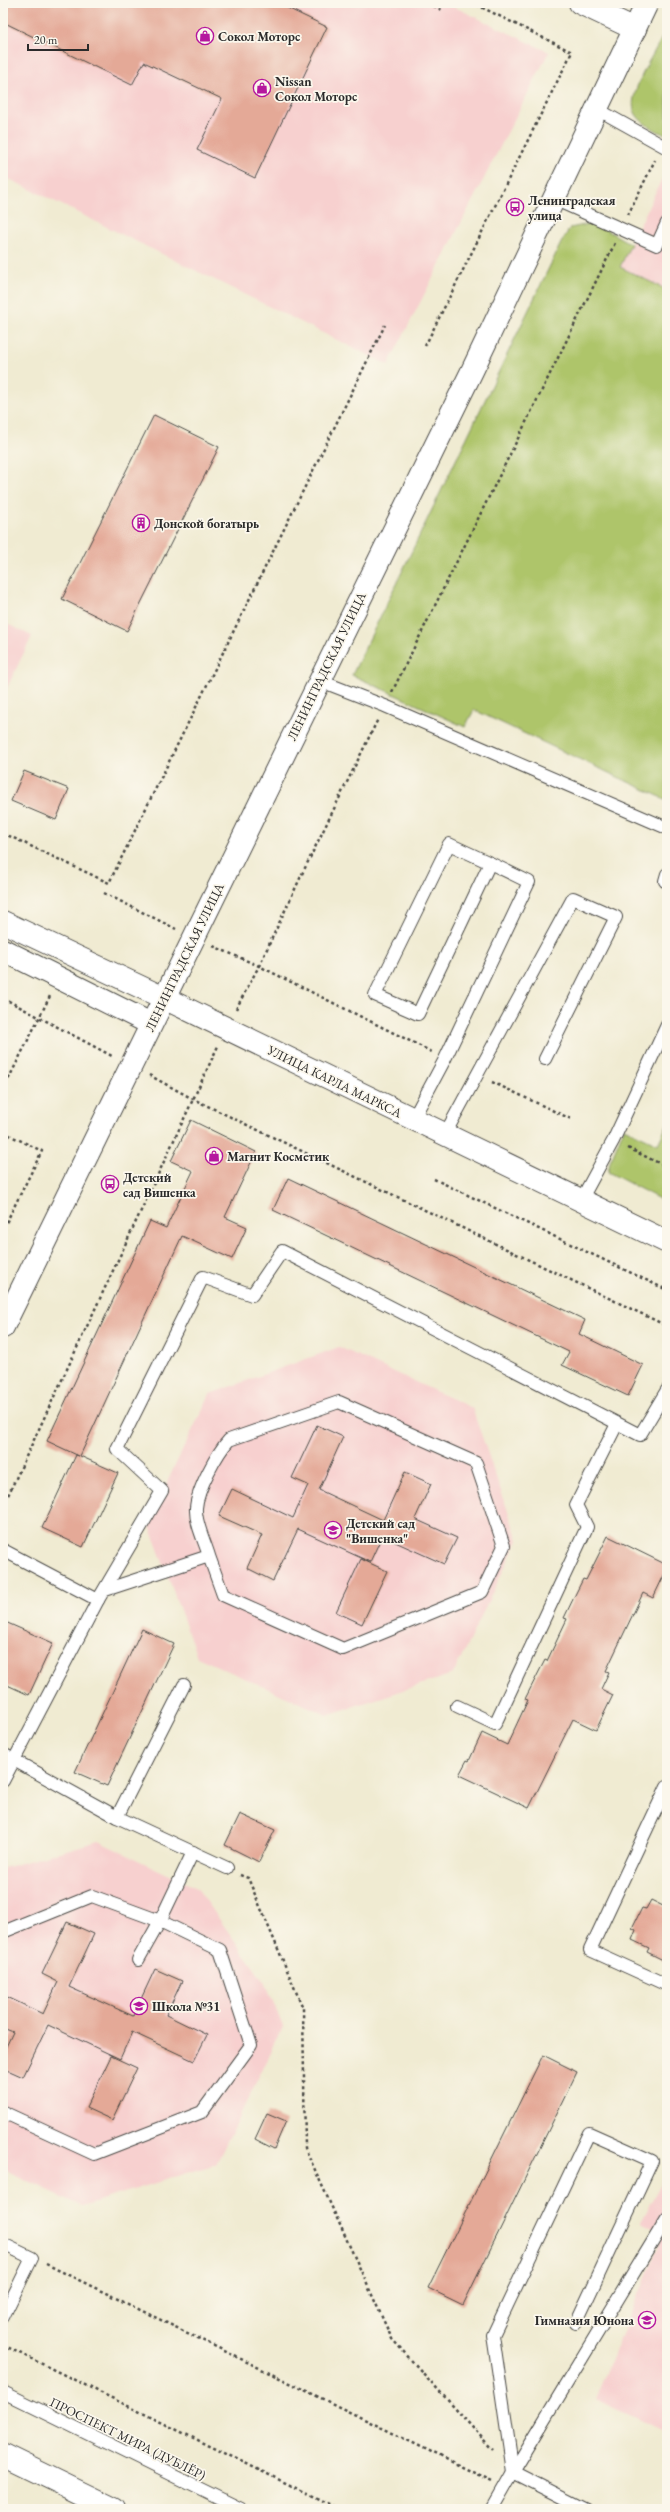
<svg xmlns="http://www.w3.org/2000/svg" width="670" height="2512" font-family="'EB Garamond',serif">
<rect width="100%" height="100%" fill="#fbf7ec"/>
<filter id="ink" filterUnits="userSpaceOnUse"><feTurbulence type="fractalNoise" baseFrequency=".025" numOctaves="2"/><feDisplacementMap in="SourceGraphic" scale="8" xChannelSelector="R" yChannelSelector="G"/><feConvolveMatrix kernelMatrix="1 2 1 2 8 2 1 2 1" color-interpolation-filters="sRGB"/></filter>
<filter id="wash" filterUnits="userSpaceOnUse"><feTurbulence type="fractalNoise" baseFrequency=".012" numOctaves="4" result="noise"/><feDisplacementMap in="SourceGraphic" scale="16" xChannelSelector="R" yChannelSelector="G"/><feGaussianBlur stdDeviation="0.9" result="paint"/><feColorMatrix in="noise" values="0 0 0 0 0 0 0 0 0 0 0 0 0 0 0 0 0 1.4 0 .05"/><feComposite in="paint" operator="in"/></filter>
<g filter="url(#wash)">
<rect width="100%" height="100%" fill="#f0ebd2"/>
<!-- built -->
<g fill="#f7d0cf">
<polygon points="3,3 446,3 549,52 388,365 3,176"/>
<polygon points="667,168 667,290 620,267"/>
<polygon points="3,622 32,636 3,696"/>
<polygon points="339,1347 472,1408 518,1540 453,1674 327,1715 197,1657 148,1521 210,1394"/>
<polygon points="98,1841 197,1888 267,1986 283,2027 216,2164 82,2206 3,2169 3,1868"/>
<polygon points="667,2172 667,2433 595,2399 661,2241 659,2231 640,2222"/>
</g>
<!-- green -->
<g fill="#aec56b" stroke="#6c784b">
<path d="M 667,29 L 667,136 C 656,130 638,123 634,110 C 628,92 658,46 667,29 Z"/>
<polygon points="594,223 631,244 620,267 667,290 667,800 474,710 465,727 352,675 561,243 570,228"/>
<polygon points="667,1125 667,1203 608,1172 610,1162 624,1128 658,1144"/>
</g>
<g id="blocks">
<!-- building -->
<g fill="#e4a997">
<polygon points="9,3 277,3 327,27 255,178 197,150 222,99 144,62 132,85 3,22 3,16"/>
<polygon points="154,415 219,447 127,631 62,599"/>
<polygon points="24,771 69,789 56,820 11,801"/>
<polygon points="191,1120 256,1152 225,1217 247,1227 232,1259 182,1236 80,1456 118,1473 83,1547 42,1528 76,1455 79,1456 47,1441 150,1221 166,1228 193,1171 171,1161"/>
<polygon points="288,1178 585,1320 579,1334 643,1365 628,1396 562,1365 569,1352 273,1210"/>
<polygon points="317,1425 343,1437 319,1490 383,1520 405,1472 431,1484 415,1519 457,1538 444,1564 382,1536 370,1562 298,1529 273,1581 247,1568 262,1535 219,1516 232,1489 293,1518 308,1485 292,1478"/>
<polygon points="608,1536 667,1565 667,1569 653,1598 643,1593 606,1671 609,1672 601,1689 613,1695 596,1730 573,1719 529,1808 459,1775 467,1760 469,1761 482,1733 507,1745 528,1700 525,1699 545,1660 547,1661 567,1619 564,1618 576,1593 583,1579 586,1580"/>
<polygon points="361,1559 387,1571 362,1624 336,1612"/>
<polygon points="3,1621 53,1643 29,1695 3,1683"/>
<polygon points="142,1629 174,1644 107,1786 75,1772"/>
<polygon points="240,1814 275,1830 259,1862 225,1845"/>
<polygon points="651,1900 667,1908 667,1962 647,1952 649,1948 632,1940 636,1930 632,1928 642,1908 646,1909"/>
<polygon points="67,1922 94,1934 69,1987 133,2016 155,1969 182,1981 166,2015 207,2035 194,2061 132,2032 120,2059 48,2025 23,2077 3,2068 3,2053 13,2032 3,2028 3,1995 43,2014 58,1982 42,1974"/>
<polygon points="543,2055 577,2072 463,2305 428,2288"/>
<polygon points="111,2056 137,2068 112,2120 86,2108"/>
<polygon points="267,2113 286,2121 274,2149 255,2139"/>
</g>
</g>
</g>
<g filter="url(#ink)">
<use href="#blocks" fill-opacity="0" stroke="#494844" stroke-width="1"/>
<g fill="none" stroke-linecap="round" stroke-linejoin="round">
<defs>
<g id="service">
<polyline points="597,109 667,148"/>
<polyline points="554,199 657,245 667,223"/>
<polyline points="318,680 385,706 667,828"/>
<polygon points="449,844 490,863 418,1014 375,995"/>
<polyline points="665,881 667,874"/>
<polyline points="413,1119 445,1059 529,882 490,863"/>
<polyline points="445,1134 573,898 616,917 545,1059"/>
<polyline points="581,1200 613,1141 667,1025"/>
<polyline points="3,1550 98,1600"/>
<path d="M 105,1590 L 209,1556 L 223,1595 L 343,1649 L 482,1592 L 504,1546 L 476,1463 L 339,1402 L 229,1440 C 217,1453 197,1490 196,1508 C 195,1523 205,1542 209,1556"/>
<polyline points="457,1706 495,1724 587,1527 576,1505 617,1424"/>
<polyline points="3,1754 117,1817 227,1868"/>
<polyline points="3,1781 98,1600 162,1491 117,1449 203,1277 252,1295 282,1251 640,1435 667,1390"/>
<polyline points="667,1786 590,1950 667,1985"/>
<polyline points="117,1817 184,1685"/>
<polyline points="3,1932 92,1896 160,1921 220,1950 251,2045 202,2112 94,2154 3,2112"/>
<polyline points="138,1960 160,1921 193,1852"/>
<polyline points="3,2244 32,2258 3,2317"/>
<polyline points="3,2392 241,2509"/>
<polyline points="513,2472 493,2335 589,2133 652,2161 576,2323"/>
<polyline points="513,2472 667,2218"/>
<polyline points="492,2509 513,2472 586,2509"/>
</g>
<g id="minor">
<polyline points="164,998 667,1242"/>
<polyline points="3,2455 114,2509"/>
</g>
<g id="tertiary">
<polyline points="580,3 635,29"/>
<polyline points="3,922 164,998"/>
<polyline points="3,950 151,1024"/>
<polyline points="3,1327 472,371 647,3"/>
</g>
</defs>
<!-- service casing -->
<use href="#service" stroke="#494844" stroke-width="14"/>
<!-- minor casing -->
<use href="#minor" stroke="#494844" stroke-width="24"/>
<!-- tertiary casing -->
<use href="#tertiary" stroke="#494844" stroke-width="24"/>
<!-- path -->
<g stroke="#494844" stroke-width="2.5" stroke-dasharray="3 3" stroke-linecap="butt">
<polyline points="428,3 442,10"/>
<polyline points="628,215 655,160"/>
<polyline points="425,346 572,52 473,3"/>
<polyline points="392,692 615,243"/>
<polyline points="3,833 109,883 385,325"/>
<polyline points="104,893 176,929"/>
<polyline points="213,946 259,966 432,1052"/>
<polyline points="3,998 112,1056"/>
<polyline points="236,1009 259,966 303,872 378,719"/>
<polyline points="149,1075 193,1099 667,1326"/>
<polyline points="492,1082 571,1119"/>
<polyline points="3,1090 50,996"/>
<polyline points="3,1132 42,1151 5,1225"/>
<polyline points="628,1148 667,1167"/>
<polyline points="434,1179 667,1290"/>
<polyline points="3,1506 218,1046"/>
<polyline points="240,1875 248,1878 303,2008 305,2148 392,2339 493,2450"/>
<polyline points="46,2264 491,2481"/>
<polyline points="3,2345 339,2509"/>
</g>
<!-- service -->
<use href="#service" stroke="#fff" stroke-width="12"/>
<!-- minor -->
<use href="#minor" stroke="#fff" stroke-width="22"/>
<!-- tertiary -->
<use href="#tertiary" stroke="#fff" stroke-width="22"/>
</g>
</g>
<!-- icons -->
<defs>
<symbol id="shop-ring" viewBox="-11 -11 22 22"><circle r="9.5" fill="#fbf7ec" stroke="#b5179e" stroke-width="1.5"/><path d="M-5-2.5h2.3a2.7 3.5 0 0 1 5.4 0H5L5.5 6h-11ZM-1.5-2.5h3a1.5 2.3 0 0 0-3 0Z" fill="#b5179e"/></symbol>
<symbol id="bus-ring" viewBox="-11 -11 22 22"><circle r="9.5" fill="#fbf7ec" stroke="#b5179e" stroke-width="1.5"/><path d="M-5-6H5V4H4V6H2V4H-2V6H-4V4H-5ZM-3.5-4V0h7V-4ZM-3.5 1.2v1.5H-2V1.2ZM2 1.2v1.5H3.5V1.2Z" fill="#b5179e"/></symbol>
<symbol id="building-ring" viewBox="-11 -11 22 22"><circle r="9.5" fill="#fbf7ec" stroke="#b5179e" stroke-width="1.5"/><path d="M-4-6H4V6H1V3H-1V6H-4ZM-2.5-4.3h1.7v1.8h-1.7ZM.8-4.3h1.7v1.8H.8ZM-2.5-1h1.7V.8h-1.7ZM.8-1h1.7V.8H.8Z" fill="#b5179e"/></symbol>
<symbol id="school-ring" viewBox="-11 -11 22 22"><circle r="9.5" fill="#fbf7ec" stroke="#b5179e" stroke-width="1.5"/><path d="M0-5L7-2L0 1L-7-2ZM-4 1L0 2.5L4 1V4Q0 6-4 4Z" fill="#b5179e"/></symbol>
</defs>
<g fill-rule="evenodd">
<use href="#shop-ring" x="195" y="26" width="20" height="20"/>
<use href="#shop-ring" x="252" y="78" width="20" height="20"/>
<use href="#bus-ring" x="505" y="197" width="20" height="20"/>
<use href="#building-ring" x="131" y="513" width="20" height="20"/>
<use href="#shop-ring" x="204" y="1146" width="20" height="20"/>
<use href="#bus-ring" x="100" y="1174" width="20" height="20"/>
<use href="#school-ring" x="323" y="1520" width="20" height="20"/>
<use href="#school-ring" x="129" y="1996" width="20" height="20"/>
<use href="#school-ring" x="637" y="2310" width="20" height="20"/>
</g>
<g text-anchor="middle" stroke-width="3.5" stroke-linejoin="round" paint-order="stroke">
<!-- poi labels -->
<g font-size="13" font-weight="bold" fill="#2b2b2b" stroke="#fbf7ec" text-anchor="start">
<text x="218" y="41">Сокол Моторс</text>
<text x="275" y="86">Nissan<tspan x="275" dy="15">Сокол Моторс</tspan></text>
<text x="528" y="205">Ленинградская<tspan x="528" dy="15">улица</tspan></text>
<text x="154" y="528">Донской богатырь</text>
<text x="227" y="1161">Магнит Косметик</text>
<text x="123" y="1182">Детский<tspan x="123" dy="15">сад Вишенка</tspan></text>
<text x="346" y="1528">Детский сад<tspan x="346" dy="15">"Вишенка"</tspan></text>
<text x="152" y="2011">Школа №31</text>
<text x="634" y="2325" text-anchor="end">Гимназия Юнона</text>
</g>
<!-- street labels -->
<g font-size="13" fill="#2b2b2b" stroke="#fbf7ec">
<text transform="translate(326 666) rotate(-64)" y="5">ЛЕНИНГРАДСКАЯ УЛИЦА</text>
<text transform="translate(184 957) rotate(-64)" y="5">ЛЕНИНГРАДСКАЯ УЛИЦА</text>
<text transform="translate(335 1081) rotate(26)" y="5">УЛИЦА КАРЛА МАРКСА</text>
<text transform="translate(128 2438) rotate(26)" y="5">ПРОСПЕКТ МИРА (ДУБЛЁР)</text>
</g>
</g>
<!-- margin -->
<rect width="670" height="2512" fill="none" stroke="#fbf7ec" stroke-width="16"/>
<!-- scale -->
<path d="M28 44v6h60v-6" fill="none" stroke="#2b2b2b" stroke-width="2"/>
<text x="34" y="44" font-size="12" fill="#2b2b2b" stroke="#fbf7ec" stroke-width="3" paint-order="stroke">20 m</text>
</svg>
